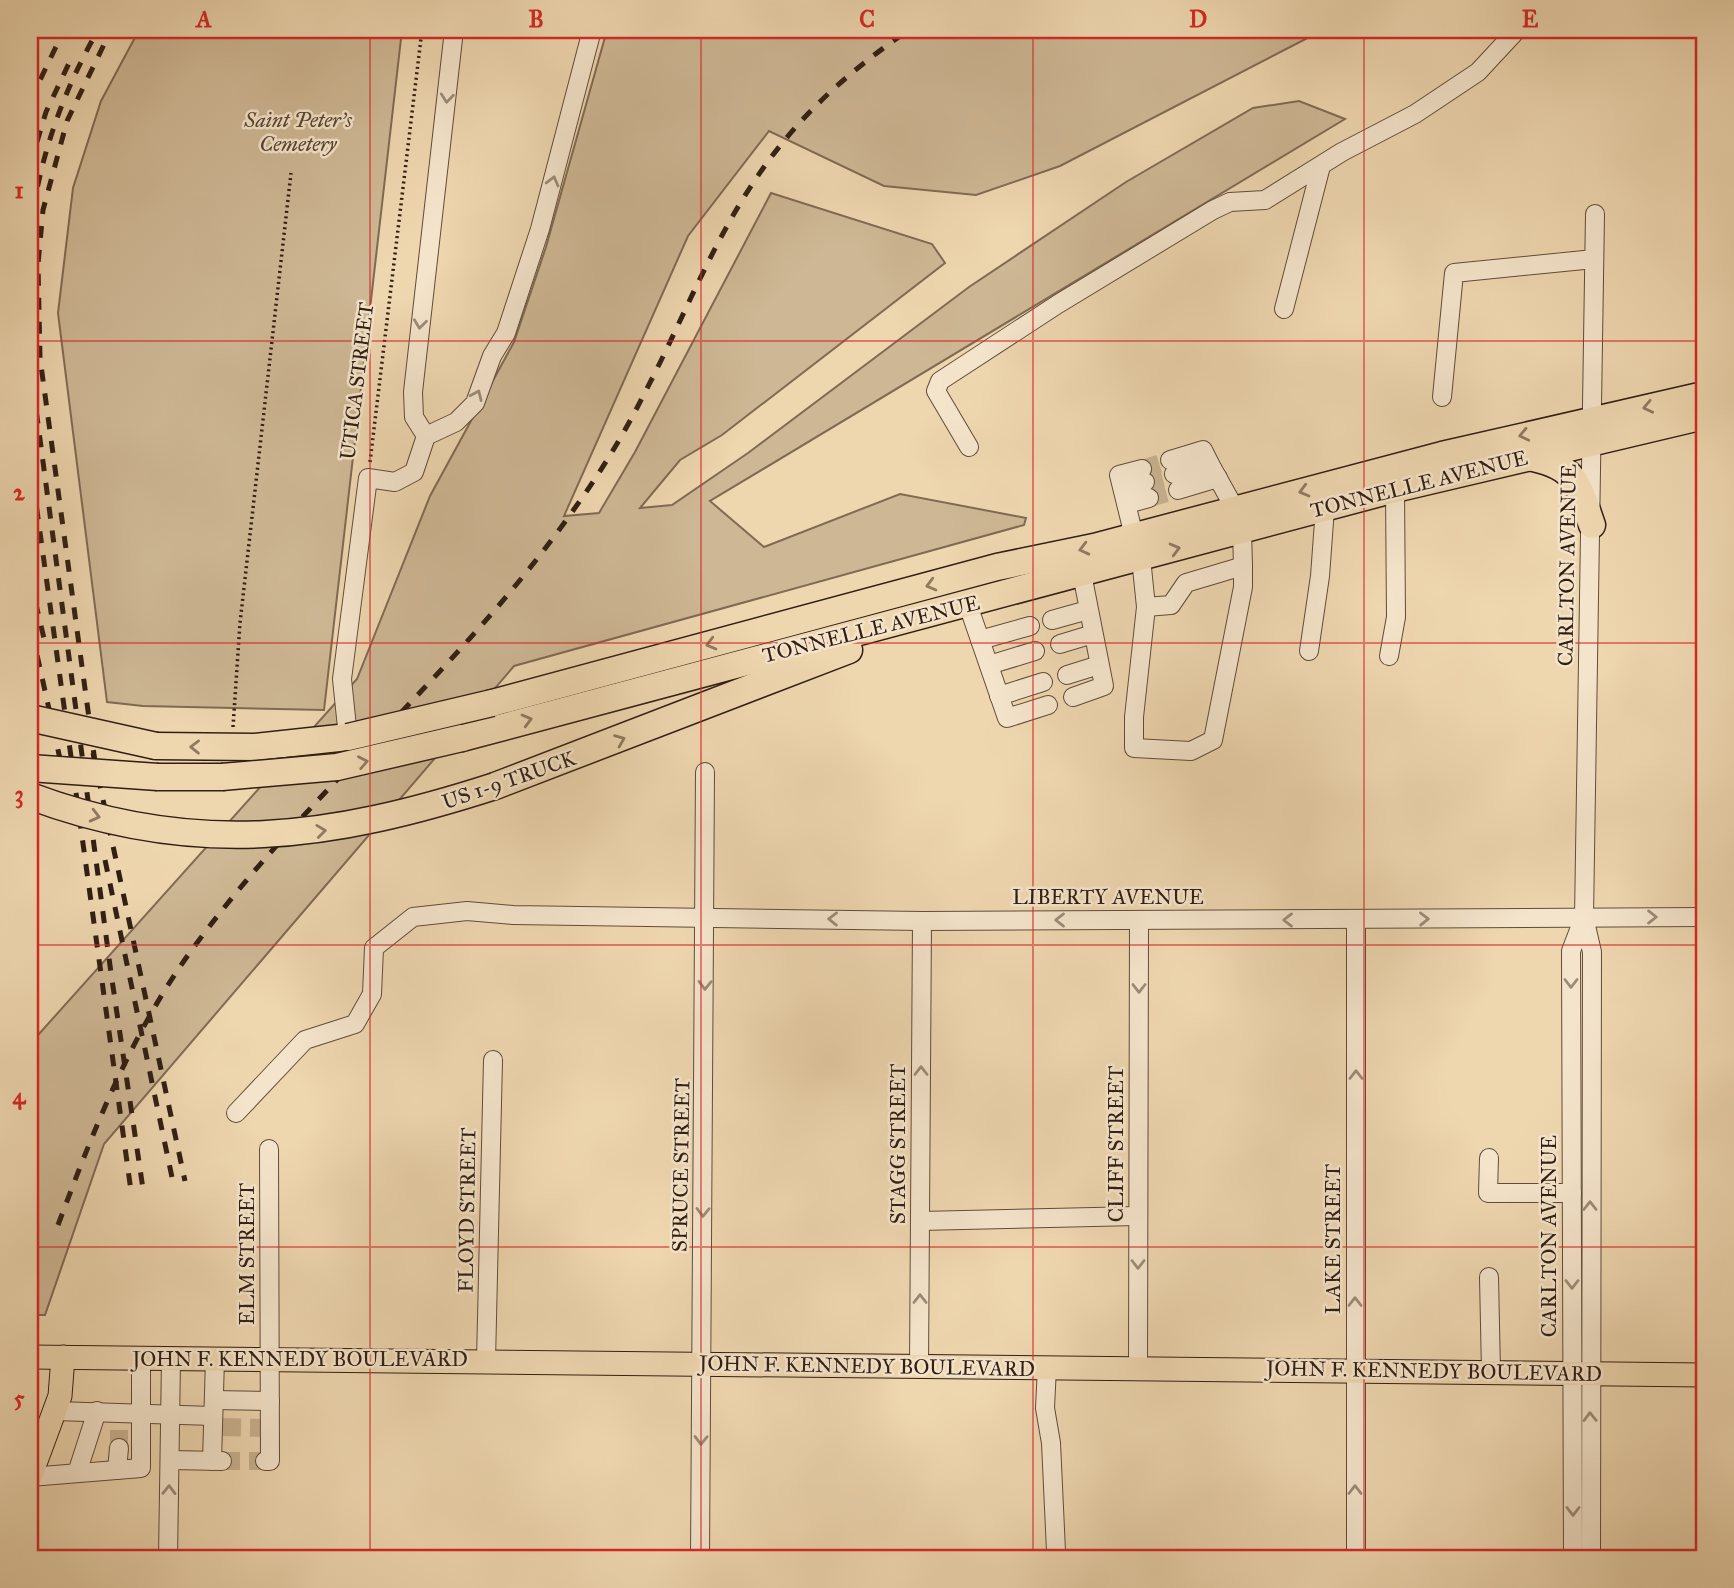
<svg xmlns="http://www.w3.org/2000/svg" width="1734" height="1588" font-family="'IM FELL Great Primer',serif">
<rect width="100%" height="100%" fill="#eed6af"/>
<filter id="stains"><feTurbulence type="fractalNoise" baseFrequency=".00286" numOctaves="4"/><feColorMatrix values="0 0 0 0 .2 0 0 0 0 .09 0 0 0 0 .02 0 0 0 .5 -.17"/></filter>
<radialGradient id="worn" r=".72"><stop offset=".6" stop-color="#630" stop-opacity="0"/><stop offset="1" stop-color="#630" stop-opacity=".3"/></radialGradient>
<!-- green -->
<g fill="#ceb794" stroke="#806a54" stroke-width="2">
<polygon points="139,30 402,30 324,710 143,706 107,702 58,313 73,188 101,101"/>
<polygon points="607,30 1323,30 1060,166 976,195 884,186 769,131 688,236 564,516 599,513 635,452 771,193 932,244 945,263 722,435 680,460 640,508 672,505 748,453 969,287 1126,182 1253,108 1299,101 1345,119 710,501 764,547 900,494 1026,518 1024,525 514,666 104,1144 45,1315 30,1315 30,1044 357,679 430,496 514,342 546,247"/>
</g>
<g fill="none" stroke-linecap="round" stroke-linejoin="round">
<!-- minor-tunnel -->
<g stroke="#c8b190" stroke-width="18" stroke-dasharray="18 9" stroke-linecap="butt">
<polyline points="1142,469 1170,460"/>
<polyline points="1145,482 1174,474"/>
<polyline points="1149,498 1178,490"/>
<polyline points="223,1427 265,1428"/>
<polyline points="119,1448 119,1424"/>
<polyline points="222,1461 265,1461"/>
</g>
<defs>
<g id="minor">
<polyline points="1284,309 1321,166"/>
<polyline points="1442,397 1454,273 1594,259"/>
<polyline points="426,436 414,417 413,392 454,30"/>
<polyline points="969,447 936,391 940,381 1058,304 1213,210 1230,202 1265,200 1342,152 1415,114 1478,72 1517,30"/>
<polyline points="1170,460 1203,450 1210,464"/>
<polyline points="1174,474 1210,464 1235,509"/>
<polyline points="1123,488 1145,482"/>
<polyline points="1178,490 1218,478"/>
<polyline points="1127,504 1149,498"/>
<polyline points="1134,536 1119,475 1142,469"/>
<polyline points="1141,558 1146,607 1134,717 1134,748 1191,751 1213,740 1243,587 1243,566"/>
<polyline points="968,605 1007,718 1048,705"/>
<polyline points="1146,607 1171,605 1186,583 1243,566 1242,531"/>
<polyline points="1052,620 1088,610"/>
<polyline points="980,640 1030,626"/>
<polyline points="1060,644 1093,634"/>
<polyline points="1309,651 1320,576 1325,508"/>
<polyline points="1389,656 1396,617 1395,489"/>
<polyline points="989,665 1035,651"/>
<polyline points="1067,675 1099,665"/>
<polyline points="999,696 1043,682"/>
<polyline points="1073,697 1104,686 1082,574"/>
<polyline points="348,737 342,679 368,478 395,482 414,472 426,436 456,422 475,403 492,356 506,333 540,229 592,30"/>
<polyline points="236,1113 305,1040 355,1024 372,994 374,948 413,917 467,911 513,915 922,921 1704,917"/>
<polyline points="1489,1158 1488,1193 1572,1193"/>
<polyline points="920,1221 1138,1216"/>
<polyline points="1489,1277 1491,1372"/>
<polyline points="486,1361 493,1060"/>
<polyline points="919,1367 922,921"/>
<polyline points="1047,1367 1045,1408 1051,1443 1056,1551"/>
<polyline points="1138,1368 1139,920"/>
<polyline points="214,1400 270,1401"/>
<polyline points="55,1411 213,1416"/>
<polyline points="170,1460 222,1461"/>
<polyline points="212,1461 215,1359"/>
<polyline points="265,1461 270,1461 269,1149"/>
<polyline points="117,1470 119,1448"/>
<polyline points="77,1473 97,1411"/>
<polyline points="30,1477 141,1468 141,1359"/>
<polyline points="168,1558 171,1359"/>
<polyline points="700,1558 705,772"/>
<polyline points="1356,1558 1356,920"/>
<polyline points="1573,1558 1571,951 1584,917"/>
<polyline points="1591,1558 1592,952 1584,917 1595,214"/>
</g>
<g id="major">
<polyline points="30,1357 1704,1375"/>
<polyline points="30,1477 60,1396 63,1357"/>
</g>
<g id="highway">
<path d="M 1528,457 C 1576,466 1577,482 1592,525"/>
<polyline points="492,703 997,567 1094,547 1442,455 1704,395"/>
<polyline points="462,738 1395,489 1704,416"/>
<polyline points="156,746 255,747 348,737"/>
<polyline points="158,777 222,777"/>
<polyline points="495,786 849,650"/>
</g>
</defs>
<!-- minor casing -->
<use href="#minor" stroke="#604c3a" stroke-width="20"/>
<!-- major casing -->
<use href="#major" stroke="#311e13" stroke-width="25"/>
<!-- highway casing -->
<use href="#highway" stroke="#311e13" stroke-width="29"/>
<!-- path -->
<g stroke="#311e13" stroke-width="3.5" stroke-dasharray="2 3.5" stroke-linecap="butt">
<polyline points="370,462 422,30"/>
<polyline points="233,727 240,623 291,173"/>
</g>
<!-- minor -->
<use href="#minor" stroke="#f4e4cb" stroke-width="18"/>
<!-- major -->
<use href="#major" stroke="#eed6af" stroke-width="23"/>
<!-- highway -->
<use href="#highway" stroke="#eed6af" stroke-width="26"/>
<!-- rail -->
<g stroke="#311e13" stroke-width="5" stroke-dasharray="12 12" stroke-linecap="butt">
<polyline points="30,101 64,30"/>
<polyline points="30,165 46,112 70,61"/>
<path d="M 30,234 C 38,161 62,93 98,30"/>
<polyline points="30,364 111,973 143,1189"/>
<polyline points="30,460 131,1191"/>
<polyline points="30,557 34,588"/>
<polyline points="30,579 46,647"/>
<polyline points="32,632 66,786"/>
<polyline points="93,753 185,1181"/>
<polyline points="95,762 40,358 38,264 43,210 67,121 111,30"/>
<polyline points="105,860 173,1182"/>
<path d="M 58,1225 C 94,1129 131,1034 191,951 C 305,794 460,671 572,512 C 598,476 622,438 642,398 C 683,321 713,238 764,167 C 803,112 853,68 909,30"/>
</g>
<defs>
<g id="highway-bridge">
<polyline points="30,718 156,746"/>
<polyline points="348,737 492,703"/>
<polyline points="30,768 158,777"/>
<polyline points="222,777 337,767 462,738"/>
<path d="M 30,796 C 196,858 331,839 495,786"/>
</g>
</defs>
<!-- highway-bridge casing -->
<use href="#highway-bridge" stroke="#311e13" stroke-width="29" stroke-linecap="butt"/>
<!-- highway-bridge -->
<use href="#highway-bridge" stroke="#eed6af" stroke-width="26"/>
</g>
<!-- one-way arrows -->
<defs><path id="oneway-chevron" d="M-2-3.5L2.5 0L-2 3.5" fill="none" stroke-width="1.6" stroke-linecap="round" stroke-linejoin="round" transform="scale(1.75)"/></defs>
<g stroke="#9c8b78">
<use href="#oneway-chevron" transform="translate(447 98) rotate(96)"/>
<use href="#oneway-chevron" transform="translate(553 181) rotate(-75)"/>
<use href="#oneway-chevron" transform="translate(420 324) rotate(97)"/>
<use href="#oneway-chevron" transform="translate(477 395) rotate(-66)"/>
<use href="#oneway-chevron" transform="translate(1652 917)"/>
<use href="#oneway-chevron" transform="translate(833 919) rotate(-179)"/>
<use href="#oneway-chevron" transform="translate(1424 919) rotate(-1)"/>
<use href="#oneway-chevron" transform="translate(1060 920) rotate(180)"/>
<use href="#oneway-chevron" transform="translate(1288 920) rotate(180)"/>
<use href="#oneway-chevron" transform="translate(1571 983) rotate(90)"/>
<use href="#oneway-chevron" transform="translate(705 985) rotate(91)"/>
<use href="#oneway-chevron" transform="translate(1139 988) rotate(90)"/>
<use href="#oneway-chevron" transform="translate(921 1071) rotate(-90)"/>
<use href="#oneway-chevron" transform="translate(1356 1075) rotate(-90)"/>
<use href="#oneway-chevron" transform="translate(1590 1206) rotate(-90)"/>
<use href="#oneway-chevron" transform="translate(703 1212) rotate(91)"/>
<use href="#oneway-chevron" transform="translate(1138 1264) rotate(90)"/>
<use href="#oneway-chevron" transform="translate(1572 1284) rotate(90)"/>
<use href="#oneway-chevron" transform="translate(920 1299) rotate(-90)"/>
<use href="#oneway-chevron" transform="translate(1355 1302) rotate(-90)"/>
<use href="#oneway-chevron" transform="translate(1590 1417) rotate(-91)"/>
<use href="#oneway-chevron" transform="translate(701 1440) rotate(91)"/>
<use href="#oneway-chevron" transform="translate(169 1490) rotate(-89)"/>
<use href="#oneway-chevron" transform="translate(1355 1490) rotate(-90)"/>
<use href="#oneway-chevron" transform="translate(1573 1511) rotate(90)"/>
</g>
<g stroke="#907a61">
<use href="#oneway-chevron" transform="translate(1648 407) rotate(168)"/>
<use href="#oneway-chevron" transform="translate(1524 435) rotate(167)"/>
<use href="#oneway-chevron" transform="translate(1304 491) rotate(165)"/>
<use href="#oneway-chevron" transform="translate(1084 549) rotate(166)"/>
<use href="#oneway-chevron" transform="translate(1175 549) rotate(-15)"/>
<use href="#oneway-chevron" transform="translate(931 585) rotate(165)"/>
<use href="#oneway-chevron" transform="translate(711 644) rotate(165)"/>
<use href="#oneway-chevron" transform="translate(527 720) rotate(-15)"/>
<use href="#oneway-chevron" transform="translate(620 740) rotate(-22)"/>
<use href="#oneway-chevron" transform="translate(195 747) rotate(-179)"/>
<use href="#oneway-chevron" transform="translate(363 762) rotate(-11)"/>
<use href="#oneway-chevron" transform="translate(95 816) rotate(14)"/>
<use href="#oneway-chevron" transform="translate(321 831) rotate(-7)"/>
</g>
<!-- grid -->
<path fill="none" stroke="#d62828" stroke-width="2" stroke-opacity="0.55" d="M 370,30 L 370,1558M 701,30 L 701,1558M 1033,30 L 1033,1558M 1364,30 L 1364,1558M 30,341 L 1704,341M 30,643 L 1704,643M 30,945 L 1704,945M 30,1247 L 1704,1247"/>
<g text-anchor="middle" stroke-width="5" stroke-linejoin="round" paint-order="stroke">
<!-- park labels -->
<g font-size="21" font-style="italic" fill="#584433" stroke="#f4e4cb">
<text x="298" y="127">Saint Peter's<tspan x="298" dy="24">Cemetery</tspan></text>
</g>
<!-- street labels -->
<g font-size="21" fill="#311e13" stroke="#f4e4cb">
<text transform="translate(357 381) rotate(-83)" y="7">UTICA STREET</text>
<text transform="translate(1419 484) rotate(-14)" y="7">TONNELLE AVENUE</text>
<text transform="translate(1567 565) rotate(-89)" y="7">CARLTON AVENUE</text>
<text transform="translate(871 629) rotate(-14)" y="7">TONNELLE AVENUE</text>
<text transform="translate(509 780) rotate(-19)" y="7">US 1-9 TRUCK</text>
<text x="1108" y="904">LIBERTY AVENUE</text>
<text transform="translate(898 1144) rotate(-90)" y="7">STAGG STREET</text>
<text transform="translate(1116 1144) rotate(-90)" y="7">CLIFF STREET</text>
<text transform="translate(681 1165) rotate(-89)" y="7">SPRUCE STREET</text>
<text transform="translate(467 1210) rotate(-89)" y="7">FLOYD STREET</text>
<text transform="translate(1549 1236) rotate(-90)" y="7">CARLTON AVENUE</text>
<text transform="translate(1333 1239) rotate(-90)" y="7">LAKE STREET</text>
<text transform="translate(247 1254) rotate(-90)" y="7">ELM STREET</text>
<text x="300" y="1366">JOHN F. KENNEDY BOULEVARD</text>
<text transform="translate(867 1366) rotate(1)" y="7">JOHN F. KENNEDY BOULEVARD</text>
<text transform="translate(1434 1371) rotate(1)" y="7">JOHN F. KENNEDY BOULEVARD</text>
</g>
</g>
<!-- margin -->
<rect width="1734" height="1588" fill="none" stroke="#eed6af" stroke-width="77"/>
<rect x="38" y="38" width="1658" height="1512" fill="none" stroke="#d62828" stroke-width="2.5"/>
<g font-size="23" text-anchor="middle" font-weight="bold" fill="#d62828">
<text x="204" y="27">A</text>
<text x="536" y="27">B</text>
<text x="867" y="27">C</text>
<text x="1198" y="27">D</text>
<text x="1530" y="27">E</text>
<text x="19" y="198">1</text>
<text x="19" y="500">2</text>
<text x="19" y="802">3</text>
<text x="19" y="1104">4</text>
<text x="19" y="1406">5</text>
</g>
<rect width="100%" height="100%" filter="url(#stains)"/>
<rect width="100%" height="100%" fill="url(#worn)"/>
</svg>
